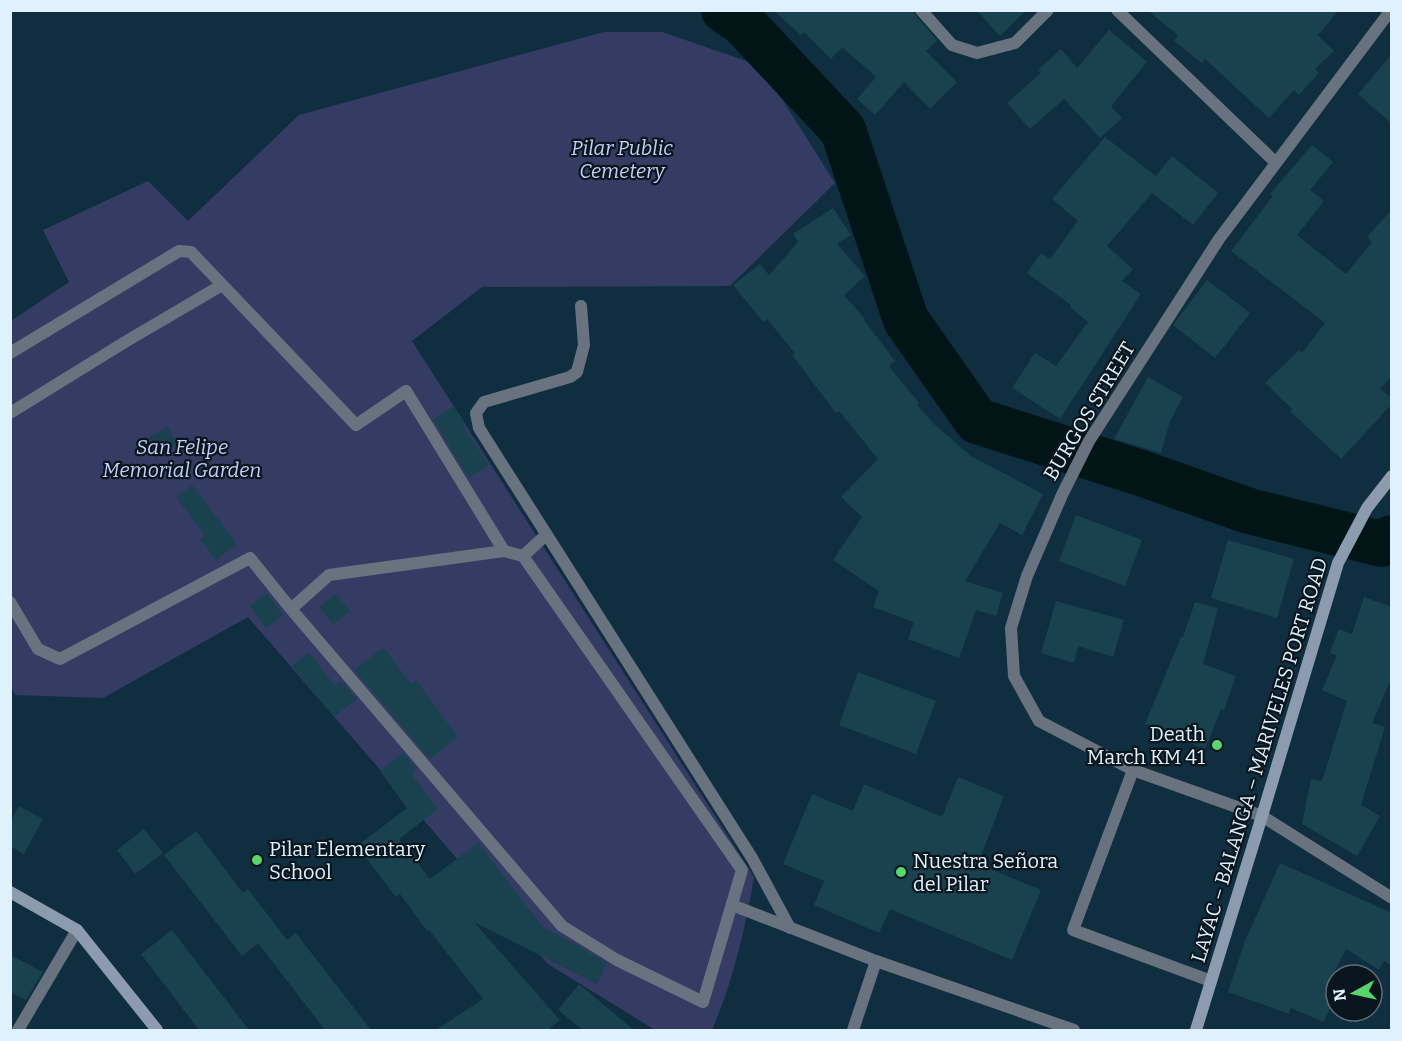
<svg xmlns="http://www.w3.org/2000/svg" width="1402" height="1041" font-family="Bitter,serif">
<rect width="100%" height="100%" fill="#0f2e40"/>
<!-- green -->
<path fill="#343c63" d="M 604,32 L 662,32 L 761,66 L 835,183 L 730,286 L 482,287 L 412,341 L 754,877 C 746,926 732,985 712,1030 L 655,1030 L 548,964 L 248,617 L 103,698 L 15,695 L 11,686 L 11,321 L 69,282 L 43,230 L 148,181 L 188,221 L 299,115 Z"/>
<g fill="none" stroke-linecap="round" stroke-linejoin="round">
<!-- river -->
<polyline stroke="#021516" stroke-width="46" points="724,10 743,23 843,130 906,320 977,421 1141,473 1249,511 1382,544 1392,538"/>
</g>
<!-- building -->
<g fill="#19424e">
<polygon points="773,10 911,10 937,40 926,51 957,82 930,109 904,82 875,115 857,99 876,77 842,47 831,59 804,32 801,35"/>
<polygon points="976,10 1027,10 1000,36"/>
<polygon points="1147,10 1339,10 1318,35 1334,51 1315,69 1319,73 1299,95 1294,90 1269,118 1205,59 1202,63 1174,41 1178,35"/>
<polygon points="1109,30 1147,62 1111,106 1122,118 1100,138 1064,99 1030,129 1007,103 1041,73 1038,70 1061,49 1077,68"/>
<polygon points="1392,54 1392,124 1358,94"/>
<polygon points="1105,137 1156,176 1172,156 1218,193 1193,225 1152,193 1107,246 1133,269 1122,281 1141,294 1060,419 1012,388 1035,353 1056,366 1088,322 1070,307 1071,305 1027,273 1041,253 1050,259 1078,221 1052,199"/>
<polygon points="1312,145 1333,162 1310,190 1324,201 1297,235 1346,274 1372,242 1367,237 1392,209 1392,376 1380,389 1392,398 1392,404 1341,459 1290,411 1292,409 1265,383 1299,350 1302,353 1325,323 1231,251 1273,196 1270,194"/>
<polygon points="833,208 851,235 837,244 865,276 844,295 865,319 864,320 895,361 889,366 919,403 917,405 933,423 971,456 1043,494 1022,535 1000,523 965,581 1003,593 996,616 976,610 959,658 908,639 914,622 873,607 879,591 833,560 862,517 841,497 878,459 839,411 836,413 792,355 795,353 767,319 763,322 733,285 760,264 769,275 798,242 793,234"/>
<polygon points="1207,280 1250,313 1215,358 1173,325"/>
<polygon points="1148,377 1183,397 1170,421 1161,453 1114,439"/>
<polygon points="454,406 465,423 463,425 489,465 469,478 433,420"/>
<polygon points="168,427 177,445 158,455 149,437"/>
<polygon points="192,485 237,544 216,560 200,539 205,535 176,497"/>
<polygon points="1076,515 1142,540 1125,586 1059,561"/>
<polygon points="1228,540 1294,559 1277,618 1211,598"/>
<polygon points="267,593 283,615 266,628 250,606"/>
<polygon points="336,594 350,611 333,624 319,607"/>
<polygon points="1364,597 1392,607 1392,677 1372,723 1385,727 1361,805 1380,816 1357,856 1302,824 1311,779 1322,781 1347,701 1322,690 1337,655 1330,653 1339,629 1352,634"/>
<polygon points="1056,601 1124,620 1113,657 1078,646 1074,663 1041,653"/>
<polygon points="1195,602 1218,608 1203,664 1236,676 1224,710 1221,709 1205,749 1145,724 1181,637 1183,637"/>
<polygon points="381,649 385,649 411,684 416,680 458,737 430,759 354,670"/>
<polygon points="309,652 335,686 341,681 357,699 334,717 292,666"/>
<polygon points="858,672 936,701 916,754 839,725"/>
<polygon points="403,753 417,769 412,772 413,776 438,809 399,839 430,879 478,843 543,927 573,943 607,963 597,984 474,922 560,1020 548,1030 436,1030 483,999 429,930 427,931 400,894 396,897 357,846 407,808 380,771"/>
<polygon points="958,777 1004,796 978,864 1041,890 1012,960 890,909 879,933 814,905 824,881 783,864 812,794 853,811 864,784 942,817"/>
<polygon points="19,806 43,819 24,854 10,846 10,822"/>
<polygon points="144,829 163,853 135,874 117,850"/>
<polygon points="196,831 243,893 248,889 287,940 296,933 371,1030 325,1030 258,943 242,956 164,855"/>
<polygon points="1280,863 1392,913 1392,966 1384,961 1379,970 1346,949 1324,992 1335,997 1324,1022 1291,1008 1289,1014 1228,992 1245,941"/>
<polygon points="172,930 249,1030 199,1030 141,954"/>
<polygon points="10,955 43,972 26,1000 10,992"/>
<polygon points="579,984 634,1030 583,1030 558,1010"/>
</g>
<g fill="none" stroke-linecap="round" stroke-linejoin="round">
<!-- lane -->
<g stroke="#69737f" stroke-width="12">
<polyline points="581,306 584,345 577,372 570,377 484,402 476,413 479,428 752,858 790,928"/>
<polyline points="10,353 179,251 191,252 356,425 406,391 504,551"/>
<polyline points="10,413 125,342 222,285"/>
<polyline points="523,556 546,535"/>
<polyline points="10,602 38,649 60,659 250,558 291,609 562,926 617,960 703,1002 742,870 523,556 504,551 329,575 291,609"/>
<polyline points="1133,770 1073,930 1211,981"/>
<polyline points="732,905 876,961"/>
</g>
<!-- street -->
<g stroke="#69737f" stroke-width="12">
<polyline points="921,10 952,45 977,53 1015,43 1048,10"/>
<polyline points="1117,10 1276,163"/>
<polyline points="1391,10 1219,239 1089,441 1062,495 1027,576 1011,628 1014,676 1039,721 1133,770 1262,816 1392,898"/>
<polyline points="18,1030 77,930"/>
<polyline points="853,1030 876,961 1074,1030"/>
</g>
<!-- secondary -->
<g stroke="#8d9baf" stroke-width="12">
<polyline points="10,892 77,930 157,1030"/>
<polyline points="1196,1030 1262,816 1338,563 1367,508 1392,476"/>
</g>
</g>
<!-- markers -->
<g fill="#5ad56e" stroke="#08151d" stroke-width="2">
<circle cx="1217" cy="745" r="6"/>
<circle cx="257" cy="860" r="6"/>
<circle cx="901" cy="872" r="6"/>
</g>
<g text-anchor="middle" stroke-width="4.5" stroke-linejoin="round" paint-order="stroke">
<!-- park labels -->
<g font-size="20" font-style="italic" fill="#c3cff8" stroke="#08151d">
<text x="622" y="155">Pilar Public<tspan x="622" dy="23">Cemetery</tspan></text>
<text x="182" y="454">San Felipe<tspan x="182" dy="23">Memorial Garden</tspan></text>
</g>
<!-- street labels -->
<g font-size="20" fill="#dff1fd" stroke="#08151d">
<text transform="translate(1089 411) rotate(-59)" y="7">BURGOS STREET</text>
<text transform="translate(1259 760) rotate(-73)" y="7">LAYAC – BALANGA – MARIVELES PORT ROAD</text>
</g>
<!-- poi labels -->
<g font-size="20" fill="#dff1fd" stroke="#08151d" text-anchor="start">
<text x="1205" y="741" text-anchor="end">Death<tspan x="1205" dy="23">March KM 41</tspan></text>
<text x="269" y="856">Pilar Elementary<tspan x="269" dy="23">School</tspan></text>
<text x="913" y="868">Nuestra Señora<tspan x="913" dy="23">del Pilar</tspan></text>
</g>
</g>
<!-- border -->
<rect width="1402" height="1041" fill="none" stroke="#dff1fd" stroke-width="24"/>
<!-- north arrow -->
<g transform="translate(1354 993) rotate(262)"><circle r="28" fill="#08151d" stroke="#5e6d77" stroke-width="1.5"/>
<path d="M0-4.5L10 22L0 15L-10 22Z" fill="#5ad56e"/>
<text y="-9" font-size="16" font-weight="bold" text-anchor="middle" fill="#dff1fd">N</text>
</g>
</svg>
